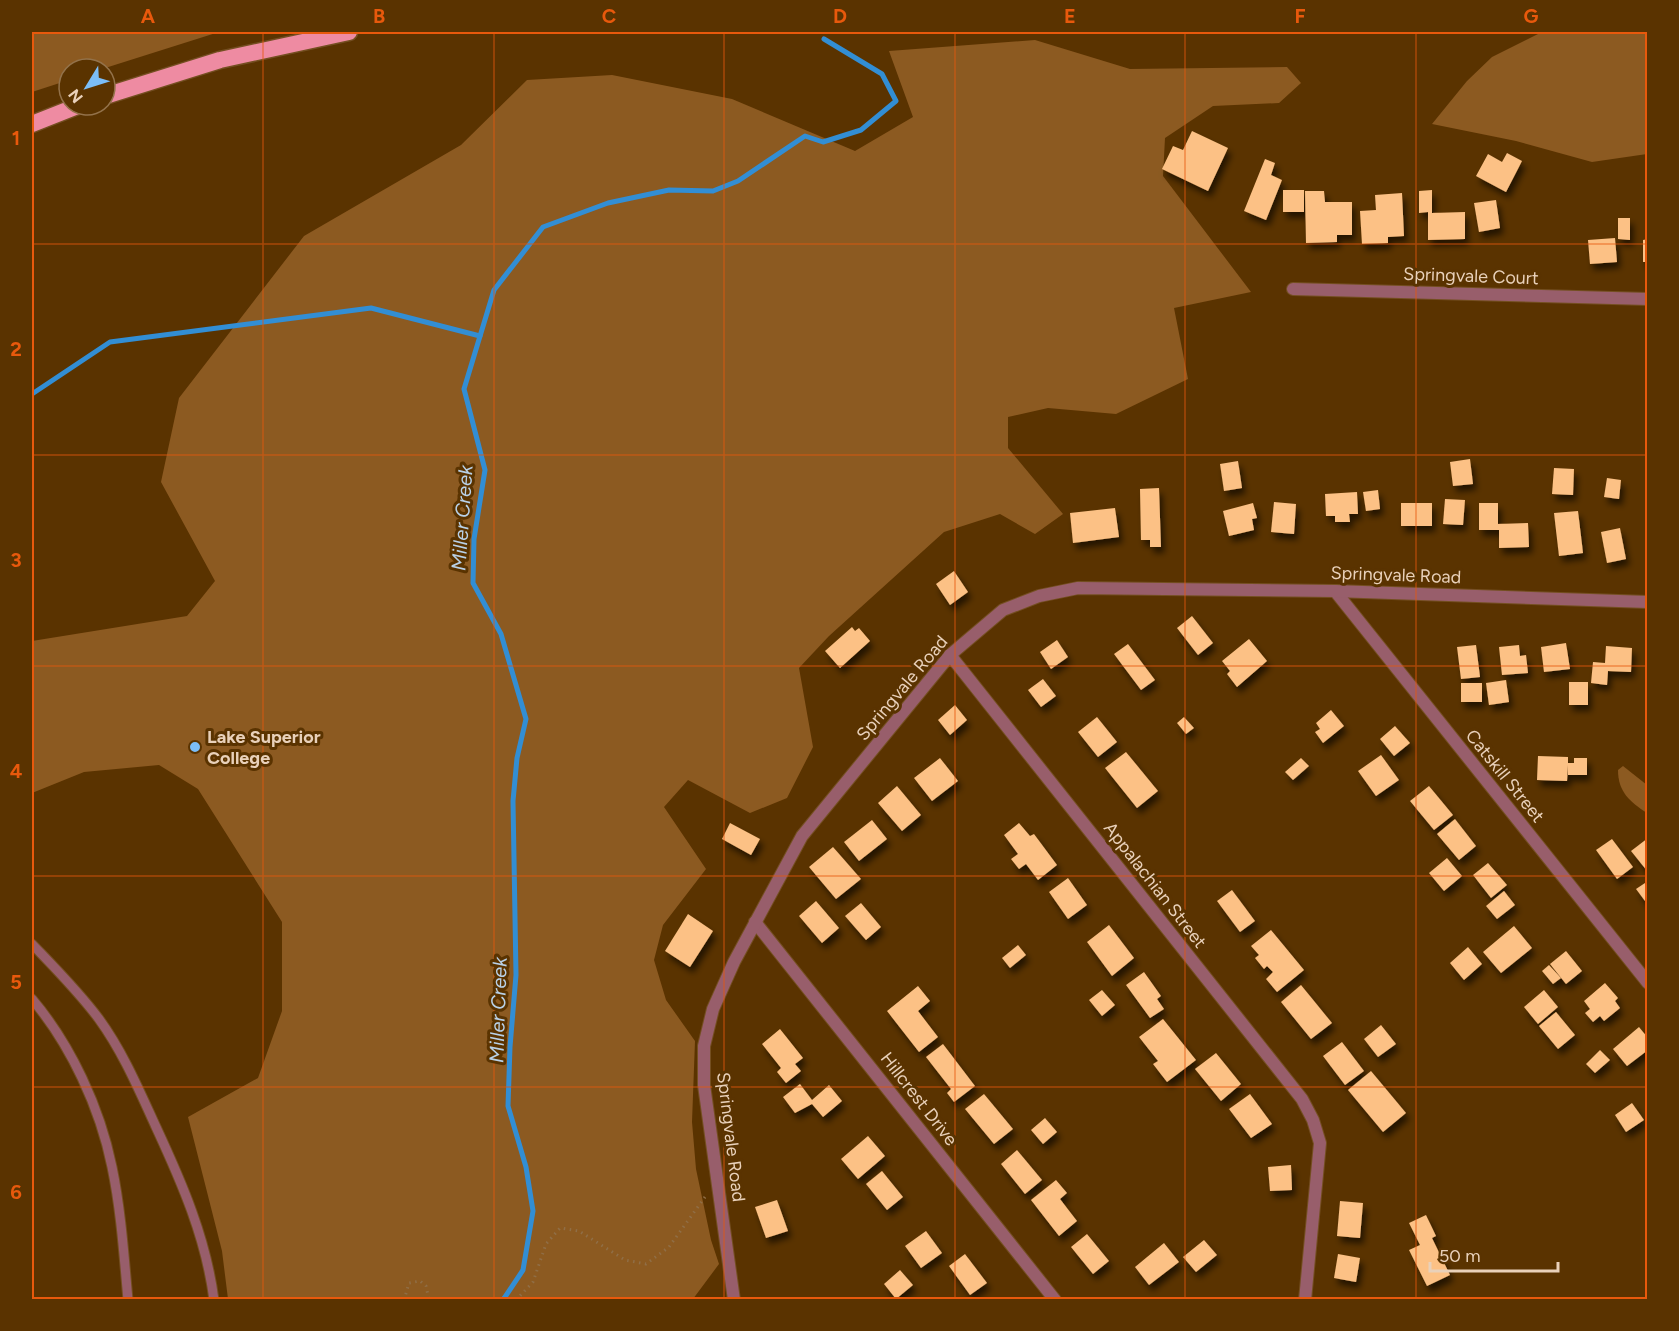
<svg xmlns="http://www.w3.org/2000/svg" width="1679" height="1331" font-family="Figtree,sans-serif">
<defs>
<filter id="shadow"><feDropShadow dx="3.5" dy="6" stdDeviation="3" flood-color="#0009"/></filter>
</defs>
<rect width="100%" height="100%" fill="#5a3300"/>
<!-- green -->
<g fill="#8c5a21">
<polygon points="32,32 219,32 102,69 69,69 69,80 32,92"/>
<polygon points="1542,32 1647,32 1647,154 1592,162 1516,141 1432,124 1467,81 1492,57"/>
<polygon points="1035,40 1130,69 1287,67 1301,83 1279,103 1213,106 1165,138 1163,176 1251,292 1174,308 1188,379 1116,414 1048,408 1008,417 1008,448 1063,514 1035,534 1000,514 944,532 829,636 799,668 813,747 787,798 750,813 688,780 664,807 706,869 663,925 654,960 666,1000 695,1041 692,1122 696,1169 711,1240 719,1264 693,1299 228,1299 222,1251 188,1117 258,1078 282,1011 282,922 198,789 159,765 84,772 32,793 32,641 187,616 215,581 161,482 179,398 304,236 461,145 527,80 612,75 732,99 855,151 913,117 889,51"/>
<path d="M 1623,766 L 1647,785 L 1647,813 C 1630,802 1618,792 1618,770 Z"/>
</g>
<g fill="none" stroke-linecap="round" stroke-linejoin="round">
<!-- stream -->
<g stroke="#328ed4" stroke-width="5">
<polyline points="32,394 110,342 371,308 480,336"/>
<polyline points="503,1300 523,1270 533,1211 526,1167 508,1106 510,1047 516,975 513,801 517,758 526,719 501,634 473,583 474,539 485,470 464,389 494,290 543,227 608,203 669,190 713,191 738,181 805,136 823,142 861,130 896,101 882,74 824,39"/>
</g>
</g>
<!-- building -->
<g fill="#fcc185" filter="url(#shadow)">
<polygon points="1192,131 1228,148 1208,191 1162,169 1173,146 1183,150"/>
<polygon points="1507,153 1522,161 1506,192 1476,176 1488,154 1502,162"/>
<polygon points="1265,159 1275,163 1271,175 1282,180 1266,220 1244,211"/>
<rect x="1283" y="190" width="21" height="22"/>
<polygon points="1432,190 1432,213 1465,212 1465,239 1428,240 1428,212 1419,213 1419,191"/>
<polygon points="1305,191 1324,191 1325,202 1352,202 1352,235 1337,235 1337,242 1306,243"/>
<polygon points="1402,193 1404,236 1388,237 1388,243 1362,244 1360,211 1376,210 1375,195"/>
<polygon points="1496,200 1500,228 1479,232 1474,203"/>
<polygon points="1618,218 1630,218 1630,240 1618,239"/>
<polygon points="1615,238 1617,262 1590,264 1588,240"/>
<polygon points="1648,239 1648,262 1643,262 1643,240"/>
<polygon points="1470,459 1473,484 1453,486 1450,462"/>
<polygon points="1238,461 1242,488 1224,491 1220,464"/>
<polygon points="1554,468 1574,469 1573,495 1552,494"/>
<polygon points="1607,478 1621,480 1619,499 1604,497"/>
<polygon points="1159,488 1161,547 1150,547 1150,540 1141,540 1140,489"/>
<polygon points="1378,490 1380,509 1366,511 1363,492"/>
<polygon points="1357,492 1358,514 1349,514 1350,522 1335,522 1335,516 1326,516 1325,494"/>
<polygon points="1445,499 1465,500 1463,525 1443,524"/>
<polygon points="1274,502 1296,504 1294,534 1271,532"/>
<polygon points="1253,503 1257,518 1252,519 1254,530 1229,536 1223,511"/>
<rect x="1401" y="503" width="31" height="23"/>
<polygon points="1479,503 1498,503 1498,524 1528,523 1529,547 1499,548 1499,530 1479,530"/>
<polygon points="1115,508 1119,537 1073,543 1070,513"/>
<polygon points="1578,511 1583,553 1559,556 1554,513"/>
<polygon points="1620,528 1626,559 1607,563 1601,532"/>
<polygon points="954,571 968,592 950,605 936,584"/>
<polygon points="1192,616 1213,643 1198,655 1177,628"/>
<polygon points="852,627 855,631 859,628 870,641 840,668 825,651"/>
<polygon points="1249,639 1267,661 1237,687 1227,674 1230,671 1222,661"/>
<polygon points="1057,640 1068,657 1051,669 1040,652"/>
<polygon points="1566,643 1570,669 1544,672 1541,647"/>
<polygon points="1128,644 1155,680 1141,690 1114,654"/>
<polygon points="1476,645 1480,677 1461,679 1457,647"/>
<polygon points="1519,645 1520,656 1526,655 1528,673 1502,675 1499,647"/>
<polygon points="1606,646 1632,648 1631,672 1608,671 1607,685 1591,683 1593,662 1605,663"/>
<polygon points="1043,679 1056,696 1041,707 1028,690"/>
<polygon points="1506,680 1509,702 1489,705 1486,683"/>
<rect x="1569" y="682" width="19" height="23"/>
<rect x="1461" y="683" width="21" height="19"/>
<polygon points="955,705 967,720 950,735 938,720"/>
<polygon points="1331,710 1344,726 1323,743 1315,732 1320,729 1316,723"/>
<polygon points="1097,717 1117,742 1098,757 1078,732"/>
<polygon points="1184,717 1194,728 1186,734 1177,723"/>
<polygon points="1395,726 1410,743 1394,756 1380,739"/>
<polygon points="1126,752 1158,791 1137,808 1105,768"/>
<polygon points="1381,755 1399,780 1376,796 1358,771"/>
<polygon points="1538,756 1568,757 1568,763 1574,763 1574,758 1587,758 1587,775 1568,775 1568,765 1567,781 1537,780"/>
<polygon points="940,758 958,781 932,801 914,778"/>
<polygon points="1301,758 1309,766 1293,780 1285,772"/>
<polygon points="897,786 921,815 902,831 878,803"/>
<polygon points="1429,786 1453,815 1434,830 1410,801"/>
<polygon points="1455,819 1476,846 1459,860 1437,834"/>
<polygon points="872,820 887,839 859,861 844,842"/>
<polygon points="730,823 760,839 751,855 722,839"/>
<polygon points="1019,823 1030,836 1034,834 1057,865 1038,880 1026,864 1019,869 1011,859 1018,854 1004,835"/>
<polygon points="1648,838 1648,872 1631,851"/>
<polygon points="1612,839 1633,867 1617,879 1596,850"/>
<polygon points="833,847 861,879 836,899 809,867"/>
<polygon points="1447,858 1462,876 1444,891 1429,873"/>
<polygon points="1488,863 1507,885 1491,898 1473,875"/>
<polygon points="1068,878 1087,905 1068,919 1049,892"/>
<polygon points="1648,881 1648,905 1636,889"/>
<polygon points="1232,890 1255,921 1240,932 1217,901"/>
<polygon points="1504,891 1515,905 1497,919 1486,906"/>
<polygon points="816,901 839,928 822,943 799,916"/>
<polygon points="861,903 881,927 866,940 845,916"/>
<polygon points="688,914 713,931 690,967 665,951"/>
<polygon points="1109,925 1134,958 1112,976 1087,942"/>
<polygon points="1514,926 1532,948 1501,973 1483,952"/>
<polygon points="1271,930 1304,970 1277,992 1266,979 1273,972 1267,966 1264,969 1255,958 1259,955 1251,946"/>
<polygon points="1018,945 1026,955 1010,968 1002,958"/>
<polygon points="1468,947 1482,964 1464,980 1450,963"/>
<polygon points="1566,951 1582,971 1566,984 1550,964"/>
<polygon points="1549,965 1561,978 1553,984 1542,971"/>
<polygon points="1144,972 1161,996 1157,999 1164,1009 1150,1018 1126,985"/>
<polygon points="1605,983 1618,998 1615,1001 1620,1008 1604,1021 1600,1016 1593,1022 1585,1013 1590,1009 1584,1001"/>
<polygon points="1301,985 1332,1023 1311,1039 1281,1002"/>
<polygon points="918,986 930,1001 918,1011 938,1037 919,1052 887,1011"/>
<polygon points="1102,990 1115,1005 1102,1016 1089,1000"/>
<polygon points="1544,990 1558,1007 1538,1024 1524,1007"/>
<polygon points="1556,1012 1575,1035 1558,1049 1539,1026"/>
<polygon points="1163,1019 1196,1060 1167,1082 1153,1064 1158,1061 1139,1037"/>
<polygon points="1381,1025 1396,1044 1378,1057 1364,1039"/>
<polygon points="1639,1027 1648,1038 1648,1050 1627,1066 1613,1049"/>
<polygon points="780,1029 803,1058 795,1064 801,1071 786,1083 777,1072 781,1068 762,1044"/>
<polygon points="1342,1042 1364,1071 1345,1085 1323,1056"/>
<polygon points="943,1044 975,1086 954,1102 947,1093 951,1089 926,1057"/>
<polygon points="1600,1050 1610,1060 1595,1073 1586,1064"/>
<polygon points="1216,1053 1241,1084 1221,1101 1195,1069"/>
<polygon points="1371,1071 1406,1113 1383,1132 1348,1090"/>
<polygon points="800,1084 812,1100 829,1085 842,1101 823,1117 812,1104 795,1113 783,1097"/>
<polygon points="984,1094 1013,1129 994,1144 965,1109"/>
<polygon points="1250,1094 1272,1124 1251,1138 1229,1109"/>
<polygon points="1632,1103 1644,1120 1626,1132 1615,1115"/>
<polygon points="1045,1118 1057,1132 1043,1144 1031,1130"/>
<polygon points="868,1136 885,1156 858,1179 841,1159"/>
<polygon points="1017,1150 1042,1180 1025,1194 1001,1164"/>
<polygon points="1291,1165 1292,1190 1270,1191 1268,1167"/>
<polygon points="882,1171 903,1197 887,1210 866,1184"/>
<polygon points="1056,1180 1067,1193 1060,1199 1077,1221 1059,1236 1031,1200"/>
<polygon points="777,1200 788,1231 766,1238 755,1207"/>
<polygon points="1340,1201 1363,1203 1360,1238 1337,1236"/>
<polygon points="1426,1215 1436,1236 1432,1238 1450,1275 1427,1286 1409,1250 1420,1245 1409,1223"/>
<polygon points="926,1231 942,1253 921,1268 905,1246"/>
<polygon points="1087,1234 1109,1261 1093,1274 1071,1247"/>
<polygon points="1204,1240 1217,1255 1196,1272 1183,1257"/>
<polygon points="1164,1243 1179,1262 1149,1285 1135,1267"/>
<polygon points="965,1254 987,1283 970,1295 949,1266"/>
<polygon points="1338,1254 1360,1258 1356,1282 1334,1278"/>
<polygon points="900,1270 913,1285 896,1299 884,1284"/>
</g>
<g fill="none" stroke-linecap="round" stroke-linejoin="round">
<defs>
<g id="service">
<path d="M 32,944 C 55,968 79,992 99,1019 C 123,1052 139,1090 156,1127 C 182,1183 206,1238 214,1300"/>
<path d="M 32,999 C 71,1045 100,1108 112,1167 C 121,1210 124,1256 128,1300"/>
</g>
<g id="minor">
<polyline points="1293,289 1648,299"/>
<polyline points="1335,591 1648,983"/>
<polyline points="950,655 1302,1099 1313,1120 1320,1143 1305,1300"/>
<polyline points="755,922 1055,1300"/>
<polyline points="734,1300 704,1085 704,1046 713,1009 734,962 802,836 950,655 1003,610 1039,596 1078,588 1335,591 1648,602"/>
</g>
<g id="trunk">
<polyline points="105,96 220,60 349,32"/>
<polyline points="32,124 80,105"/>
</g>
</defs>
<!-- service casing -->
<use href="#service" stroke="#744f21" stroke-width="11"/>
<!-- minor casing -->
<use href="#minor" stroke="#744f21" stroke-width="14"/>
<!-- trunk casing -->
<use href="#trunk" stroke="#744f21" stroke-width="19"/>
<!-- path -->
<g stroke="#906e46" stroke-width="3" stroke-dasharray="1.5 4.5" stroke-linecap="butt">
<polyline points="404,1300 409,1283 420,1281 426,1286 429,1300"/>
<polyline points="516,1300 533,1282 546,1244 560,1228 579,1231 625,1260 646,1264 669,1247 705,1197"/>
</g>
<!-- service -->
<use href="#service" stroke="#985e6b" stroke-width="9"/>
<!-- minor -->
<use href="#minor" stroke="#985e6b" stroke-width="12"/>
<!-- trunk -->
<use href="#trunk" stroke="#ee8ba2" stroke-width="16"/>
</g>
<!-- grid -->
<path fill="none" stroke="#e8590c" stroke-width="1.5" stroke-opacity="0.55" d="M 263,32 L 263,1300M 494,32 L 494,1300M 724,32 L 724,1300M 955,32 L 955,1300M 1185,32 L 1185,1300M 1416,32 L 1416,1300M 32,244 L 1648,244M 32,455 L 1648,455M 32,666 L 1648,666M 32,876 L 1648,876M 32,1087 L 1648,1087"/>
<!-- markers -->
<circle fill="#7bbef8" stroke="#5a3300" stroke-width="2" cx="195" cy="747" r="6"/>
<g text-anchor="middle" stroke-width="6" stroke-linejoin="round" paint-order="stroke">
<!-- street labels -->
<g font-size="18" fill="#e9d1ba" stroke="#5a3300">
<text transform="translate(1471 276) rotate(2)" y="6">Springvale Court</text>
<text transform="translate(1396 575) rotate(2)" y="6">Springvale Road</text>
<text transform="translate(902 688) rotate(-50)" y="6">Springvale Road</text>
<text transform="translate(1505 776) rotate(51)" y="6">Catskill Street</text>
<text transform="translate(1155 885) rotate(52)" y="6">Appalachian Street</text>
<text transform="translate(919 1099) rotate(52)" y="6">Hillcrest Drive</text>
<text transform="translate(731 1137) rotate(83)" y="6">Springvale Road</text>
</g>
<!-- poi labels -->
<g font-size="18" font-weight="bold" fill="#e9d1ba" stroke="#5a3300" text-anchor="start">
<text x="207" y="743">Lake Superior<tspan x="207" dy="21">College</tspan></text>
</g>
<!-- water labels -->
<g font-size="20" font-style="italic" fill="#b9d1e7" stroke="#5a3300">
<text transform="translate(462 518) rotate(-86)" y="7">Miller Creek</text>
<text transform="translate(498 1010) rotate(-88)" y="7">Miller Creek</text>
</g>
</g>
<!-- border -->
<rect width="1679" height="1331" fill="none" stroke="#5a3300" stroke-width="66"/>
<!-- north arrow -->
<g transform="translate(87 87) rotate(232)"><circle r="28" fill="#5a3300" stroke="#93724a" stroke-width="1.5"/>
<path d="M0-4.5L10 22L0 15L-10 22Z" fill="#7bbef8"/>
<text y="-9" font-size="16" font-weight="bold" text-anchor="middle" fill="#e9d1ba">N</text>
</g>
<!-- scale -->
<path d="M1430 1262v9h128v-9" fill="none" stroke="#e9d1ba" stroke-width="3"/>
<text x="1439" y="1262" font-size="18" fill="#e9d1ba" stroke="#5a3300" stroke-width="4.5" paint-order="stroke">50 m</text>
<rect x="33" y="33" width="1613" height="1265" fill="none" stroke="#e8590c" stroke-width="2"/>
<g font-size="20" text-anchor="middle" font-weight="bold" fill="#e8590c">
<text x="148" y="23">A</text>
<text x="379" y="23">B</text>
<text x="609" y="23">C</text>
<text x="840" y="23">D</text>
<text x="1070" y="23">E</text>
<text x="1300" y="23">F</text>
<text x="1531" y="23">G</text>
<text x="16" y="145">1</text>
<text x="16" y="356">2</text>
<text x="16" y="567">3</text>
<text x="16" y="778">4</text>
<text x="16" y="989">5</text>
<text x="16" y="1199">6</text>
</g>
</svg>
